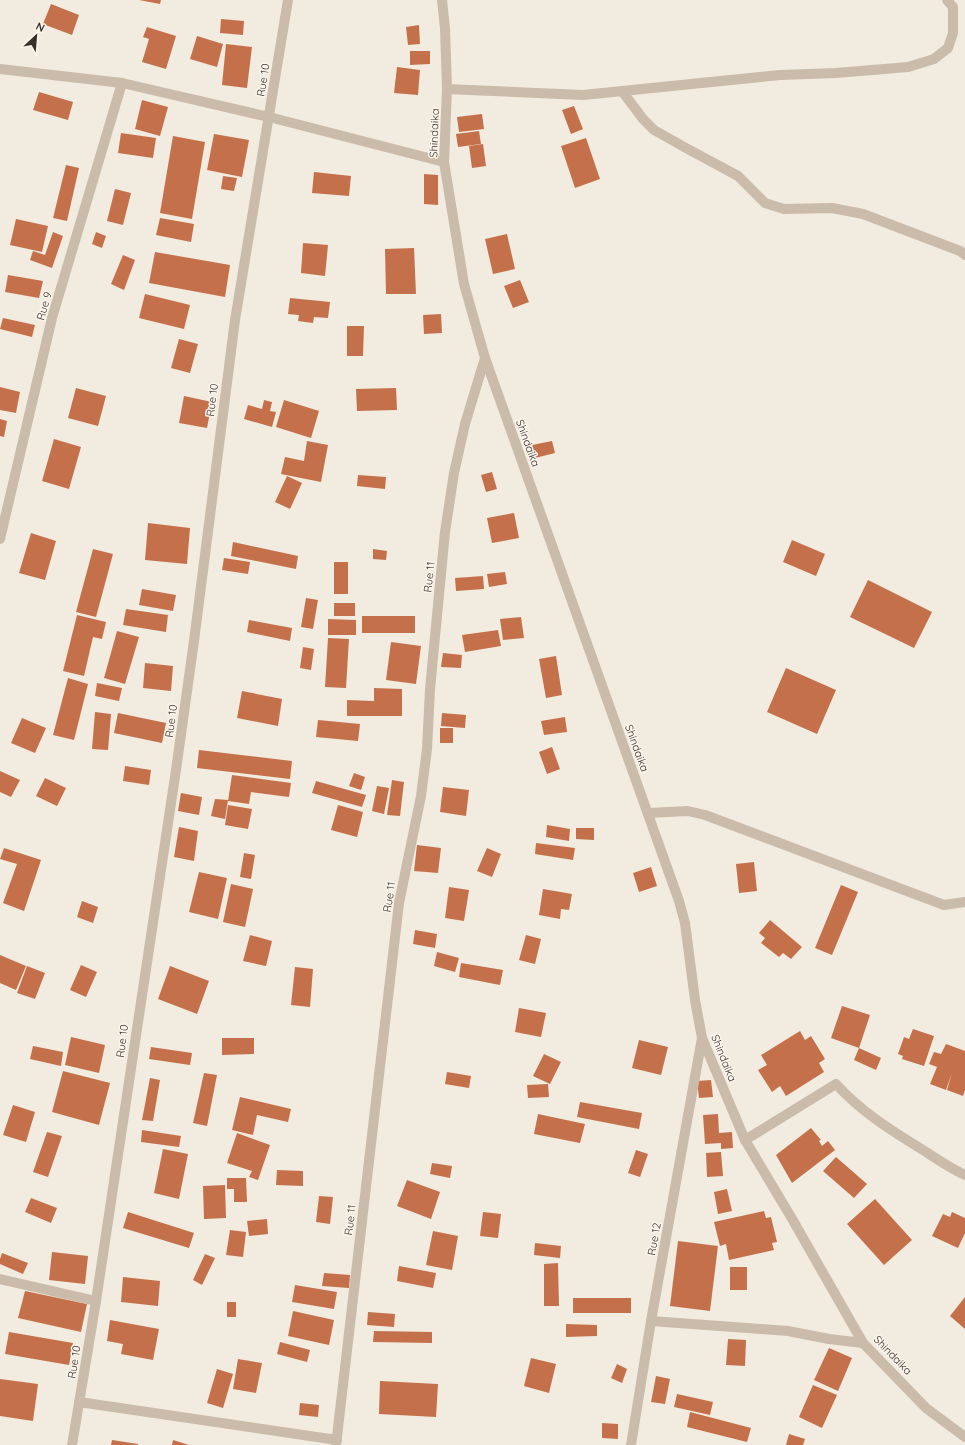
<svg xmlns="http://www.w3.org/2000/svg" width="965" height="1445" font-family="Quicksand,sans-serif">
<rect width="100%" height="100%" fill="#f2ebdf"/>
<!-- building -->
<g fill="#c4714b">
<polygon points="139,0 161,0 160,4"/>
<polygon points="51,4 79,15 72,35 43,24"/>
<polygon points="221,19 244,21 243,35 220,33"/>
<polygon points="419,25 420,44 408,45 406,27"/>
<polygon points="147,27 176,36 166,69 142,62 149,39 143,37"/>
<polygon points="197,36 223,44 217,67 190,59"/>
<polygon points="226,44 252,47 247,88 222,85"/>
<polygon points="410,51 430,51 430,64 410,65"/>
<polygon points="397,67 420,70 418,95 394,93"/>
<polygon points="39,92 73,102 68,120 33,110"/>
<polygon points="142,100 168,107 160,136 135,129"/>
<polygon points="574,106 583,129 571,134 562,110"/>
<polygon points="482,114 484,129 459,132 457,117"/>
<polygon points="479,131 481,144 458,147 456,134"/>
<polygon points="121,133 156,138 153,158 118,153"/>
<polygon points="214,134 249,140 242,177 207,170"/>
<polygon points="173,136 205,142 192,219 160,213"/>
<polygon points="586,138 600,179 575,188 561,146"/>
<polygon points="483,144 486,166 472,168 469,146"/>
<polygon points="66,165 79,168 67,221 53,218"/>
<polygon points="314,172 351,176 349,196 312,193"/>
<polygon points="424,174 438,175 438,205 424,204"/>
<polygon points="223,176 237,178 234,191 221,189"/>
<polygon points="115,189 131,193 123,225 107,221"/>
<polygon points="160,218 194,224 191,242 156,235"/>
<polygon points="16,219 48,226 42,252 10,245"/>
<polygon points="53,232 63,236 52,268 30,260 33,251 45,255"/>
<polygon points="96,232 106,236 102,248 92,244"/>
<polygon points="507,234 515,269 493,274 485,239"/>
<polygon points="303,243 328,245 325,276 301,273"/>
<polygon points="414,248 416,294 386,294 385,249"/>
<polygon points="155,252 230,265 225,297 149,283"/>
<polygon points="123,255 135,260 124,290 111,284"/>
<polygon points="8,275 43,281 39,298 5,292"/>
<polygon points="520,280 529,302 513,308 504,286"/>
<polygon points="145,294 190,305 184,329 139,318"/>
<polygon points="290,298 330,302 328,318 314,317 313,323 298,321 299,315 288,314"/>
<polygon points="441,314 442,333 424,334 423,315"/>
<polygon points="3,318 35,325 32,337 0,329"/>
<polygon points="347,326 364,326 363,356 347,356"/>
<polygon points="179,339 198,344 190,373 171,368"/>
<polygon points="0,387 20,392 16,413 0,410"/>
<polygon points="76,388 106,396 98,426 68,418"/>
<polygon points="396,388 397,410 357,411 356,389"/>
<polygon points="184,396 212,402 207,428 179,423"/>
<polygon points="264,400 272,402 270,411 276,412 272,427 244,419 248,405 262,409"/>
<polygon points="284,400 319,411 311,438 276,427"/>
<polygon points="0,419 7,421 4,437 0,436"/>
<polygon points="54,439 81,447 69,489 42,481"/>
<polygon points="307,441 328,445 321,482 281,474 285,457 304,461"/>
<polygon points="552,441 555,453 535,458 532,445"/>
<polygon points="492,472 497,489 486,492 481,475"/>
<polygon points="358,475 386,477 385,489 357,486"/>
<polygon points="287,476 302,483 290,509 275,502"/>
<polygon points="514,513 519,538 492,543 487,518"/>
<polygon points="148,523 190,528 187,564 145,560"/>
<polygon points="31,533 56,541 45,580 19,573"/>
<polygon points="792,540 825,554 816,576 783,562"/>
<polygon points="233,542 298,556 296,569 231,556"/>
<polygon points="93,549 113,554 96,617 76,612"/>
<polygon points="373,549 387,551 386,560 373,559"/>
<polygon points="224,558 250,562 248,574 222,570"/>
<rect x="334" y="562" width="14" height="32"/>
<polygon points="505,572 507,584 489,587 487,574"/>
<polygon points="483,576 484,589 456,591 455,578"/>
<polygon points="868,580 932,612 914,648 850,617"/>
<polygon points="142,589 176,595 173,611 139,605"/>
<polygon points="306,598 318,600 313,629 301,627"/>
<rect x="334" y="603" width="21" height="13"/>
<polygon points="126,609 168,615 166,632 123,625"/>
<polygon points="77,615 106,622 102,639 93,637 84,676 63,671"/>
<rect x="362" y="616" width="53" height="17"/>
<polygon points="521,617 524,638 503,640 500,619"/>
<polygon points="328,619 356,620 356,635 328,635"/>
<polygon points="249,620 292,628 290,641 247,632"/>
<polygon points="498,630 501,646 465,652 462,635"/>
<polygon points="117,631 139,637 125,684 104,678"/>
<polygon points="328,638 349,639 346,688 325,687"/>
<polygon points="391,642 421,646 416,684 386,680"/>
<polygon points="303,647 314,649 311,670 300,668"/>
<polygon points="443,653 462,655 461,668 441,667"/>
<polygon points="556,656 562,695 546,698 539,659"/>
<polygon points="145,663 173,666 171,691 143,688"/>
<polygon points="786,668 836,690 817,734 767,712"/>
<polygon points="68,678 88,684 74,740 53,735"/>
<polygon points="97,683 122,688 119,701 95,696"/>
<polygon points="374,688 402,689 402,716 347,716 347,700 374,701"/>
<polygon points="242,691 282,699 278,726 237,718"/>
<polygon points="95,712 111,714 108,750 92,749"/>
<polygon points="118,713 166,723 162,743 114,733"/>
<polygon points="442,713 466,715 465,728 441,726"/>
<polygon points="565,717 567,732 544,735 541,721"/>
<polygon points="22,718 46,728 35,753 11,743"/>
<polygon points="318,720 360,724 358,741 316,737"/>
<rect x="440" y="728" width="13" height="15"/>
<polygon points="552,747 560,769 547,774 539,752"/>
<polygon points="199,750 292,761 290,779 197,768"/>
<polygon points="125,766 151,770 149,785 123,781"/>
<polygon points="0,771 20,780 11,797 0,792"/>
<polygon points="354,773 365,777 361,790 349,786"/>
<polygon points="232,775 291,783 289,797 251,792 249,804 228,801"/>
<polygon points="45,778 66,788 57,806 36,796"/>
<polygon points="392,780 404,782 400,816 387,815"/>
<polygon points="316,781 366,795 362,807 312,793"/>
<polygon points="377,786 389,788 384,814 372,811"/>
<polygon points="443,787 469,790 466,816 440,812"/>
<polygon points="181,793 202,797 199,815 178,811"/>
<polygon points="215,799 228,800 225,819 211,816"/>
<polygon points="228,805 252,809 248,829 225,825"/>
<polygon points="338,805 363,812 357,837 331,830"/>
<polygon points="547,825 570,829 569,841 546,837"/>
<polygon points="179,827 198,831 194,861 174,857"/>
<polygon points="576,828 594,828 594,840 576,839"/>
<polygon points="536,843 575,848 573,860 535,854"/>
<polygon points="417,845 441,848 438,873 414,871"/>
<polygon points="4,848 41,860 24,911 3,903 17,864 0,859"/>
<polygon points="487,848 501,854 492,877 477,871"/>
<polygon points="244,853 255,855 251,879 240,877"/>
<polygon points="754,862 757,891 739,893 736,864"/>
<polygon points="651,867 657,886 639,892 633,873"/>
<polygon points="199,872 227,878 218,919 189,912"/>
<polygon points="231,884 253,889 245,927 223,922"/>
<polygon points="841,885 858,892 832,955 815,948"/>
<polygon points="449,887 469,890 464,921 445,918"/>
<polygon points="543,889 572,894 569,910 561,909 560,919 539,915"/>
<polygon points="82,901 98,907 93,923 77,917"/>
<polygon points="770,920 802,947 791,959 783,953 779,957 761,943 765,938 759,933"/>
<polygon points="415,930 437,934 435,948 413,944"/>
<polygon points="250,935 272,941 266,966 243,961"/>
<polygon points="526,935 541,939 535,964 519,960"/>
<polygon points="437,952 459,958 455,972 434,966"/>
<polygon points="0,955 26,966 16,990 0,983"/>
<polygon points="461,963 503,970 500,985 459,977"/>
<polygon points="81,965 97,972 86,997 70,990"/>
<polygon points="27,966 45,973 35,999 17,993"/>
<polygon points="170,966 209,981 197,1014 158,999"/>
<polygon points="295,967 313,969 310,1007 291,1005"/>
<polygon points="842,1006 870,1015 859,1048 831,1038"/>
<polygon points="519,1008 546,1013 541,1037 515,1032"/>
<polygon points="913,1029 934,1036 924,1066 902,1059 903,1056 898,1054 904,1037 909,1039"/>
<polygon points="800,1031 805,1040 811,1036 825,1059 819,1063 824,1072 786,1096 780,1086 772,1092 758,1070 767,1065 761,1055"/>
<polygon points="71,1037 105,1045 99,1073 65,1065"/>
<polygon points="222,1038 254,1038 254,1054 222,1055"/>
<polygon points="639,1040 668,1047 661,1075 632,1068"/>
<polygon points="946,1044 965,1051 965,1090 963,1096 947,1090 952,1073 946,1090 930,1084 937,1067 929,1064 934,1052 941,1054"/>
<polygon points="33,1046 63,1052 61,1066 30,1059"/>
<polygon points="151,1047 192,1053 190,1065 149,1059"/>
<polygon points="859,1048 881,1058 876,1070 854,1060"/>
<polygon points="544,1054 561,1062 550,1084 533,1076"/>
<polygon points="63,1071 110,1083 99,1125 52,1112"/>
<polygon points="447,1072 471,1076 469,1088 445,1084"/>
<polygon points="204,1073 217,1075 207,1126 193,1123"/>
<polygon points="150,1078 160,1080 153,1121 142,1120"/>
<polygon points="711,1080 713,1097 699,1098 697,1081"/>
<polygon points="548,1084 549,1097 528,1098 527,1085"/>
<polygon points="240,1097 291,1109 288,1122 257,1115 253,1135 232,1130"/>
<polygon points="580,1102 642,1113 639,1129 577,1117"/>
<polygon points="13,1105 35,1112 26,1142 3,1135"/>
<polygon points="538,1114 585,1124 580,1143 534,1134"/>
<polygon points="718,1114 719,1133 732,1132 733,1148 721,1149 721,1143 705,1144 703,1115"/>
<polygon points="811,1128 821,1140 819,1141 822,1146 828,1141 835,1150 792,1183 776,1155"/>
<polygon points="142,1130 181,1136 179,1147 141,1142"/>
<polygon points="47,1132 62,1136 48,1177 33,1172"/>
<polygon points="237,1133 270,1145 258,1180 249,1177 252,1171 227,1163"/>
<polygon points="163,1149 188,1154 179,1199 154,1193"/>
<polygon points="636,1150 648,1154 640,1177 628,1173"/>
<polygon points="721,1152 723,1176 707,1177 706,1153"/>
<polygon points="836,1157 867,1184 854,1198 823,1171"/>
<polygon points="432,1163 452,1166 450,1178 430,1174"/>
<polygon points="277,1170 303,1171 303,1186 276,1185"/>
<polygon points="227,1178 246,1178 247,1202 234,1202 234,1189 227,1189"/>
<polygon points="407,1180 440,1192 431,1219 397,1206"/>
<polygon points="225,1185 226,1218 204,1219 203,1186"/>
<polygon points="727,1189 732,1211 718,1214 714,1192"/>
<polygon points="319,1196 333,1197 330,1224 316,1222"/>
<polygon points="31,1198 57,1208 51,1223 25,1212"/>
<polygon points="875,1199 912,1240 884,1265 847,1224"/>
<polygon points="764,1211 766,1218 771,1217 777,1242 772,1243 774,1250 729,1260 726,1244 720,1246 714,1222"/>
<polygon points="128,1212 194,1233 189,1248 123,1228"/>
<polygon points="483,1212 501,1214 498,1238 480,1236"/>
<polygon points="952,1212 965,1218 965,1233 958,1248 932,1236 943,1214 950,1217"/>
<polygon points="267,1219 268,1234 249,1236 247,1221"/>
<polygon points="230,1230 246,1232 243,1257 226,1255"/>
<polygon points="433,1231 458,1236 452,1270 426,1265"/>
<polygon points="678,1241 718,1246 710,1311 670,1306"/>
<polygon points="535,1243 561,1246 560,1258 534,1255"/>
<polygon points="52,1252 88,1256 85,1284 49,1280"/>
<polygon points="2,1253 28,1263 23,1274 0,1264 0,1259"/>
<polygon points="205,1254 215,1258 202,1285 193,1280"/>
<polygon points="558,1263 559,1306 544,1306 544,1264"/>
<polygon points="399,1266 436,1273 433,1288 397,1281"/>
<rect x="730" y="1267" width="17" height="23"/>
<polygon points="324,1273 350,1275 349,1288 322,1286"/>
<polygon points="123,1277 160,1281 158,1306 121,1302"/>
<polygon points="295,1285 337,1292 334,1309 292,1302"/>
<polygon points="25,1291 87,1304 81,1332 18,1318"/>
<polygon points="965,1297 965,1329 950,1316"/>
<rect x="573" y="1298" width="58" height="15"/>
<rect x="227" y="1302" width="9" height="15"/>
<polygon points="293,1311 334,1320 329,1345 288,1336"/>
<polygon points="368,1312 395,1314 394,1327 367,1325"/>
<polygon points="110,1320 159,1329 153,1360 121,1354 123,1344 107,1341"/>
<polygon points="566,1324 597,1325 597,1336 566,1337"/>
<polygon points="374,1331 432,1332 432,1343 373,1342"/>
<polygon points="9,1332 73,1343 69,1365 5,1354"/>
<polygon points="728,1339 746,1340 745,1366 726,1365"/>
<polygon points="280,1342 310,1350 307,1362 277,1354"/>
<polygon points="829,1348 852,1358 838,1391 814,1380"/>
<polygon points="531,1358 556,1364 549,1393 524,1386"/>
<polygon points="238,1359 262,1363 256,1393 233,1389"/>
<polygon points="617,1364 627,1369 622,1383 611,1378"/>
<polygon points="217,1369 233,1374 223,1408 207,1403"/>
<polygon points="656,1376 670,1379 665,1404 651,1402"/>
<polygon points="0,1379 38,1384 33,1421 0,1416"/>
<polygon points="380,1381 438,1384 436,1417 379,1414"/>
<polygon points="813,1385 837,1395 822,1428 799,1417"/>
<polygon points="677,1394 713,1402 710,1415 674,1407"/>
<polygon points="300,1403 319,1405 318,1417 299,1415"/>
<polygon points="690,1412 751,1428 747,1442 687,1427"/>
<polygon points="602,1423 618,1424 618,1439 602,1438"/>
<polygon points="789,1434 805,1439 803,1445 786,1445"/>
<polygon points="112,1440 138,1444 138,1445 111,1445"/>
<polygon points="173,1440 189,1445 172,1445"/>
</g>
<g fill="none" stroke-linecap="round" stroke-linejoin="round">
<!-- minor -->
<g stroke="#cbbbaa" stroke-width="10">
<polyline points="442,0 445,28 447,89 444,162 464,284 485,358 679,901 685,923 695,1000 702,1038 745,1140 791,1217 863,1343 926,1408 965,1437"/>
<polyline points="0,69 122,83 269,117 444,162"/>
<polyline points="447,89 583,95 780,75 836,73 908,67 934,59 948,48 953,33 953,7 947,0"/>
<polyline points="622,91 643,119 654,130 686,148 738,176 765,203 784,209 832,208 863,214 960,251 965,255"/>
<polyline points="0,539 52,318 122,83"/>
<polyline points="648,813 688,811 705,815 944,905 965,902"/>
<path d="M 745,1140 L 836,1084 C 860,1111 892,1131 923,1150 C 937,1159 950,1168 965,1175"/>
<polyline points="0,1279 96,1301"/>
<polyline points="651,1321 788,1331 829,1339 863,1343"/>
<polyline points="79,1402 337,1440"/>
<polyline points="72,1445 96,1301 176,770 194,641 235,320 288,0"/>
<polyline points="336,1445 399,903 421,796 427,749 430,689 445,532 454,473 465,424 485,358"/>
<polyline points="631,1445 651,1321 702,1038"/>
</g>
</g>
<g text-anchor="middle" stroke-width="3" stroke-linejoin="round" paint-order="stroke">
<!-- street labels -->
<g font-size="11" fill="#382f2a" stroke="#faf4eb">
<text transform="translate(263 80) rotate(-81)" y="4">Rue 10</text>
<text transform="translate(434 133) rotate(-88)" y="4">Shindaika</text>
<text transform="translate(44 306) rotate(-74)" y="4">Rue 9</text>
<text transform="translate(212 400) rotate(-83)" y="4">Rue 10</text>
<text transform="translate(528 443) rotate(70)" y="4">Shindaika</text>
<text transform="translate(429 577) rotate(-84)" y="4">Rue 11</text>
<text transform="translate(171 721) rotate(-82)" y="4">Rue 10</text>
<text transform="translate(637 748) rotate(70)" y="4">Shindaika</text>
<text transform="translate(389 897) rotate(-81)" y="4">Rue 11</text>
<text transform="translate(122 1041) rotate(-82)" y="4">Rue 10</text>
<text transform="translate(724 1058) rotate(68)" y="4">Shindaika</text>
<text transform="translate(350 1220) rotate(-83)" y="4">Rue 11</text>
<text transform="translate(654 1239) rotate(-80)" y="4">Rue 12</text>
<text transform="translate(893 1355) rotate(46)" y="4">Shindaika</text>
<text transform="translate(74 1362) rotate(-81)" y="4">Rue 10</text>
</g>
</g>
<!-- north arrow -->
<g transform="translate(36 36) rotate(26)" stroke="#faf4eb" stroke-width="3" paint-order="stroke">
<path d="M0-3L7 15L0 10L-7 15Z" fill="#382f2a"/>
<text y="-6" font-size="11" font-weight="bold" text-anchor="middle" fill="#382f2a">N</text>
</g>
</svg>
